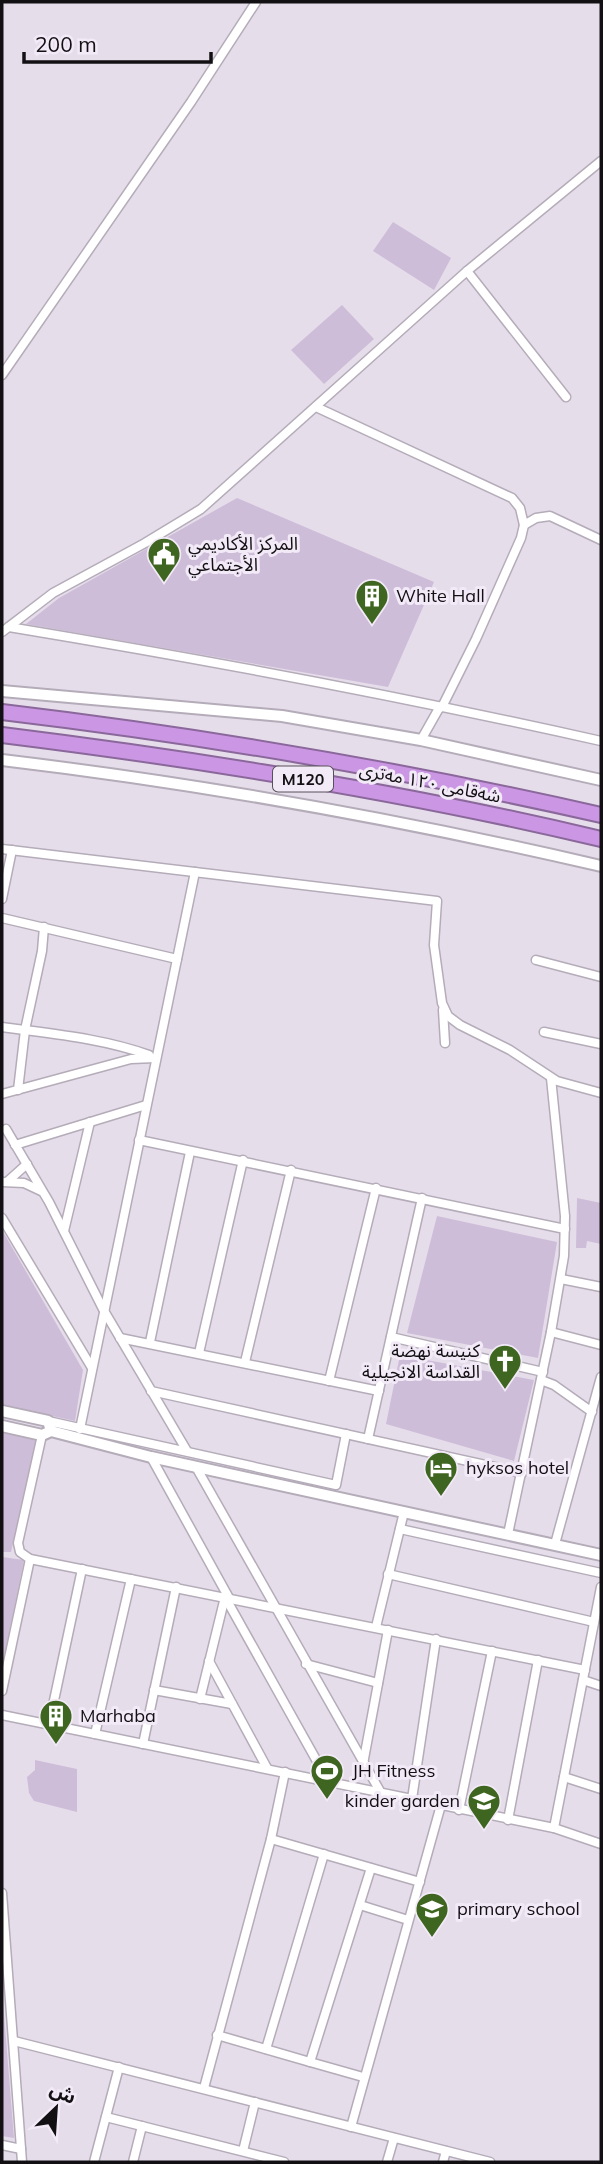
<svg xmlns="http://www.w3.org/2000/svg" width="603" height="2164" font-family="Mulish,'Noto Sans Arabic',sans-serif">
<rect width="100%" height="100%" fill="#e6ddeb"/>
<!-- green -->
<g fill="#cebdd8">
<polygon points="393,222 451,258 434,290 373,251"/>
<polygon points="342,305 374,339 324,384 291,350"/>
<polygon points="237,498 434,582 388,687 26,624 59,598"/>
<polygon points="577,1198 601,1203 601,1244 587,1241 586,1248 576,1248"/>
<polygon points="437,1216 557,1242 538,1358 407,1333"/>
<polygon points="2,1230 83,1370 75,1421 2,1405"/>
<polygon points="400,1355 534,1380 514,1461 386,1424"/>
<polygon points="2,1433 37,1439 11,1552 2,1552"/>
<polygon points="2,1557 24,1560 2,1668"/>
<polygon points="35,1760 77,1769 77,1812 34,1801 29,1793 27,1777 35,1770"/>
<polygon points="2,1990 14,2138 2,2136"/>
</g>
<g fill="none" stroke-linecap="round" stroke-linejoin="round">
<defs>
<g id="street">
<polyline points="467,271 566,397"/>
<polyline points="2,375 191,102 256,2"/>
<polyline points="316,407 512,498 520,508 524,525 536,518 550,516 601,540"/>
<path d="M 9,627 C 208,660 405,697 601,741"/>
<polyline points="2,632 53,593 145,543 201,509 467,271 601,161"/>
<polyline points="421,740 438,710 443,705 476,639 521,538 524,525"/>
<polyline points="2,849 437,901 434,945 442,1003 448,1016 460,1025 510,1050 557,1081 601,1093"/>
<polyline points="2,899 12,850"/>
<polyline points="2,918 177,959"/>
<polyline points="536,960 601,977"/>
<polyline points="443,1010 445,1043"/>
<path d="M 2,1027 C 52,1034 101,1038 149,1055"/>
<polyline points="544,1032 601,1044"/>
<polyline points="18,1090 25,1030 42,951 44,927"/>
<polyline points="2,1094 131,1059 155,1058"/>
<polyline points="6,1129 49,1202 103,1309 187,1451"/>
<polyline points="139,1140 565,1229"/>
<polyline points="15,1145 146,1105"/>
<polyline points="8,1181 27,1164"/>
<polyline points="2,1182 24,1183 41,1191"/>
<polyline points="2,1218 92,1368"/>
<polyline points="64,1231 90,1122"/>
<polyline points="561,1279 601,1287"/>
<polyline points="551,1332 601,1345"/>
<polyline points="391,1337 543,1372"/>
<polyline points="120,1338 379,1391"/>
<polyline points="150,1342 190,1152"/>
<polyline points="199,1353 243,1160"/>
<polyline points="245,1362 291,1170"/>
<polyline points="541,1380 554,1385 592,1412"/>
<polyline points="329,1381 376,1188"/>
<polyline points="151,1391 522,1473"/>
<polyline points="48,1421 336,1485 346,1434"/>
<polyline points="80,1429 195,872"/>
<polyline points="42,1435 18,1543 20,1552 30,1559 585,1670"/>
<polyline points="368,1439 422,1198"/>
<polyline points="151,1457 229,1598"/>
<polyline points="196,1467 381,1793"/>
<polyline points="400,1529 601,1573"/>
<polyline points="508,1534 551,1332 564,1256 565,1216 551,1078"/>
<polyline points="555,1544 601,1377"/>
<polyline points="388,1574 594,1622"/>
<polyline points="225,1597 328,1781"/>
<polyline points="376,1627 404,1512"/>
<polyline points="209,1661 267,1768"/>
<polyline points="306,1664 378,1683"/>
<polyline points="583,1680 601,1686"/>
<polyline points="154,1690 232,1704"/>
<polyline points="2,1691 30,1559"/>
<polyline points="200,1699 225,1597"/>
<polyline points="2,1715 554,1828 601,1844"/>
<polyline points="49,1724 82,1569"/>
<polyline points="95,1734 131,1579"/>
<polyline points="143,1744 176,1587"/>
<polyline points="363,1764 388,1630"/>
<polyline points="564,1777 601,1789"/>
<polyline points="412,1799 436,1639"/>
<polyline points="459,1810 492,1651"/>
<polyline points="508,1820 538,1660"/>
<polyline points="554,1828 601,1587"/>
<polyline points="271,1839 420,1882"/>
<polyline points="2,1893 22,2162"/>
<polyline points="360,1905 408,1920"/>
<polyline points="217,2035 310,2062"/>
<polyline points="14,2041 490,2162"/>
<polyline points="266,2049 324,1854"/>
<polyline points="363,2077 310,2062 371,1868"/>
<polyline points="204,2088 271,1839 285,1772"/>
<polyline points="106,2117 284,2162"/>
<polyline points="351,2127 441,1805"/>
<polyline points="2,2145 21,2149"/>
<polyline points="243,2151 255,2102"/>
<polyline points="94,2162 119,2067"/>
<polyline points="133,2162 142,2126"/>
<polyline points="387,2162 394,2138"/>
<polyline points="443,2162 446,2151"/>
</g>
<g id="secondary">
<polyline points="2,691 282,716 421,740 601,780"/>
<path d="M 2,760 C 204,784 403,820 601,866"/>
<polyline points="2,1411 48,1421 51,1431"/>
<polyline points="2,1426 42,1435 51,1431 151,1457 601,1555"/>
</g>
<g id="highway">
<path d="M 2,712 C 203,736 403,770 601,815"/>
<path d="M 2,735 C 203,760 404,792 601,839"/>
</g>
</defs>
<!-- street casing -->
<use href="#street" stroke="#b5acb9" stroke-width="11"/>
<!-- secondary casing -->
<use href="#secondary" stroke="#b5acb9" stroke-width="14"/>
<!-- highway casing -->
<use href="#highway" stroke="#8b689b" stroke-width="18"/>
<!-- street -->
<use href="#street" stroke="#fff" stroke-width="8"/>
<!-- secondary -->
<use href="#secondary" stroke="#fff" stroke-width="10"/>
<!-- highway -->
<use href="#highway" stroke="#cb97e4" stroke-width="14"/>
</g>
<!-- icons -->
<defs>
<symbol id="civic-pin" viewBox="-11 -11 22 30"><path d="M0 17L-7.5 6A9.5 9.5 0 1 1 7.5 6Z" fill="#3f6621" stroke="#f3eaf8"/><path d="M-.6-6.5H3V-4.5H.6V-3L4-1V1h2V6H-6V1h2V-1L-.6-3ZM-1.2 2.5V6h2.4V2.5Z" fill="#fff"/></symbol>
<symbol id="building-pin" viewBox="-11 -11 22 30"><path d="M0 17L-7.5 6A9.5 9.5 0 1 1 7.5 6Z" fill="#3f6621" stroke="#f3eaf8"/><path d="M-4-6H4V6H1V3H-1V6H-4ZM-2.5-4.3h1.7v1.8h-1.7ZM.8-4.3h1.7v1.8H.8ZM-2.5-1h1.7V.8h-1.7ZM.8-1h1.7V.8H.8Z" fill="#fff"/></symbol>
<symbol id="church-pin" viewBox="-11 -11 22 30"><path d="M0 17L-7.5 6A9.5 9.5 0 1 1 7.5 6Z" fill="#3f6621" stroke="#f3eaf8"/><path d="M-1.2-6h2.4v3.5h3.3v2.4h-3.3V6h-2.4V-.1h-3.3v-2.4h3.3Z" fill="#fff"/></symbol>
<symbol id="hotel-pin" viewBox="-11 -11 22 30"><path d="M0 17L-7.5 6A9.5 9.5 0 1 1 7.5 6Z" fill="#3f6621" stroke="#f3eaf8"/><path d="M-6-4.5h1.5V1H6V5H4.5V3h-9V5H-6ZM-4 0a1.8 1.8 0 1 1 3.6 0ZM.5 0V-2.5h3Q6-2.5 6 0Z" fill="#fff"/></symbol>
<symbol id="stadium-pin" viewBox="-11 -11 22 30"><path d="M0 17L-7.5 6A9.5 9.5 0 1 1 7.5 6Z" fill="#3f6621" stroke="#f3eaf8"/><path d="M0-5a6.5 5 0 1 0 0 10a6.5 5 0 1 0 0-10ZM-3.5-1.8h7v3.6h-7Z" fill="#fff"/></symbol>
<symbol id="school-pin" viewBox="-11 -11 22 30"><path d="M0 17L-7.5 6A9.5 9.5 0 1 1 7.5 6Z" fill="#3f6621" stroke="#f3eaf8"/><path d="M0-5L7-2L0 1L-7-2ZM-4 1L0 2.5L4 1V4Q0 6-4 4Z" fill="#fff"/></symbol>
</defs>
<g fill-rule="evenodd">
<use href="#civic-pin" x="145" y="535" width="38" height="52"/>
<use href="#building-pin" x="353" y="577" width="38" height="52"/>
<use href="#church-pin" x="486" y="1342" width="38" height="52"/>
<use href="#hotel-pin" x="422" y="1449" width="38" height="52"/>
<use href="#building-pin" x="37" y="1697" width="38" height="52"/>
<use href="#stadium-pin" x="308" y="1752" width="38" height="52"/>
<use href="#school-pin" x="465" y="1782" width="38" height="52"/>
<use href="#school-pin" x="413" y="1890" width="38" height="52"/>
</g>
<g text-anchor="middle" stroke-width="6" stroke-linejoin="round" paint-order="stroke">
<!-- shield labels -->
<rect fill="#f3eaf8" stroke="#565158" stroke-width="2" x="273" y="766.5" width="60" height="25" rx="5"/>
<g font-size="16" font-weight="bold" fill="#131014">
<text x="303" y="785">M120</text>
</g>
<!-- poi labels -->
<g font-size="18" fill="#131014" stroke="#f3eaf8" text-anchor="start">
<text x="188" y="550">المركز الأكاديمي<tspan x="188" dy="21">الأجتماعي</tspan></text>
<text x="396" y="602">White Hall</text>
<text x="480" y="1357" text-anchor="end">كنيسة نهضة<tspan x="480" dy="21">القداسة الانجيلية</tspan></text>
<text x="466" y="1474">hyksos hotel</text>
<text x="80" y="1722">Marhaba</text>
<text x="352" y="1777">JH Fitness</text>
<text x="460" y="1807" text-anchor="end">kinder garden</text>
<text x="457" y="1915">primary school</text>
</g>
<!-- street labels -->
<g font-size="18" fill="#131014" stroke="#f3eaf8">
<text transform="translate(430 783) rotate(11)" y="6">شەقامی ١٢٠ مەتری</text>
</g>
</g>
<!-- border -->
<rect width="603" height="2164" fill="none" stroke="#131014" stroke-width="7"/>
<!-- north arrow -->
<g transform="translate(56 2108) rotate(25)" stroke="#f3eaf8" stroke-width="5" paint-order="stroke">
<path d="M0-5L12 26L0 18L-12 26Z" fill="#131014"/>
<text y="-10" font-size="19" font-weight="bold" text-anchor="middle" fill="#131014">ش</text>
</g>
<!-- scale -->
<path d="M24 52v10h187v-10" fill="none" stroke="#131014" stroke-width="3.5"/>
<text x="35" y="52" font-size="21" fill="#131014" stroke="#f3eaf8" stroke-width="5" paint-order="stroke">200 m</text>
</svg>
